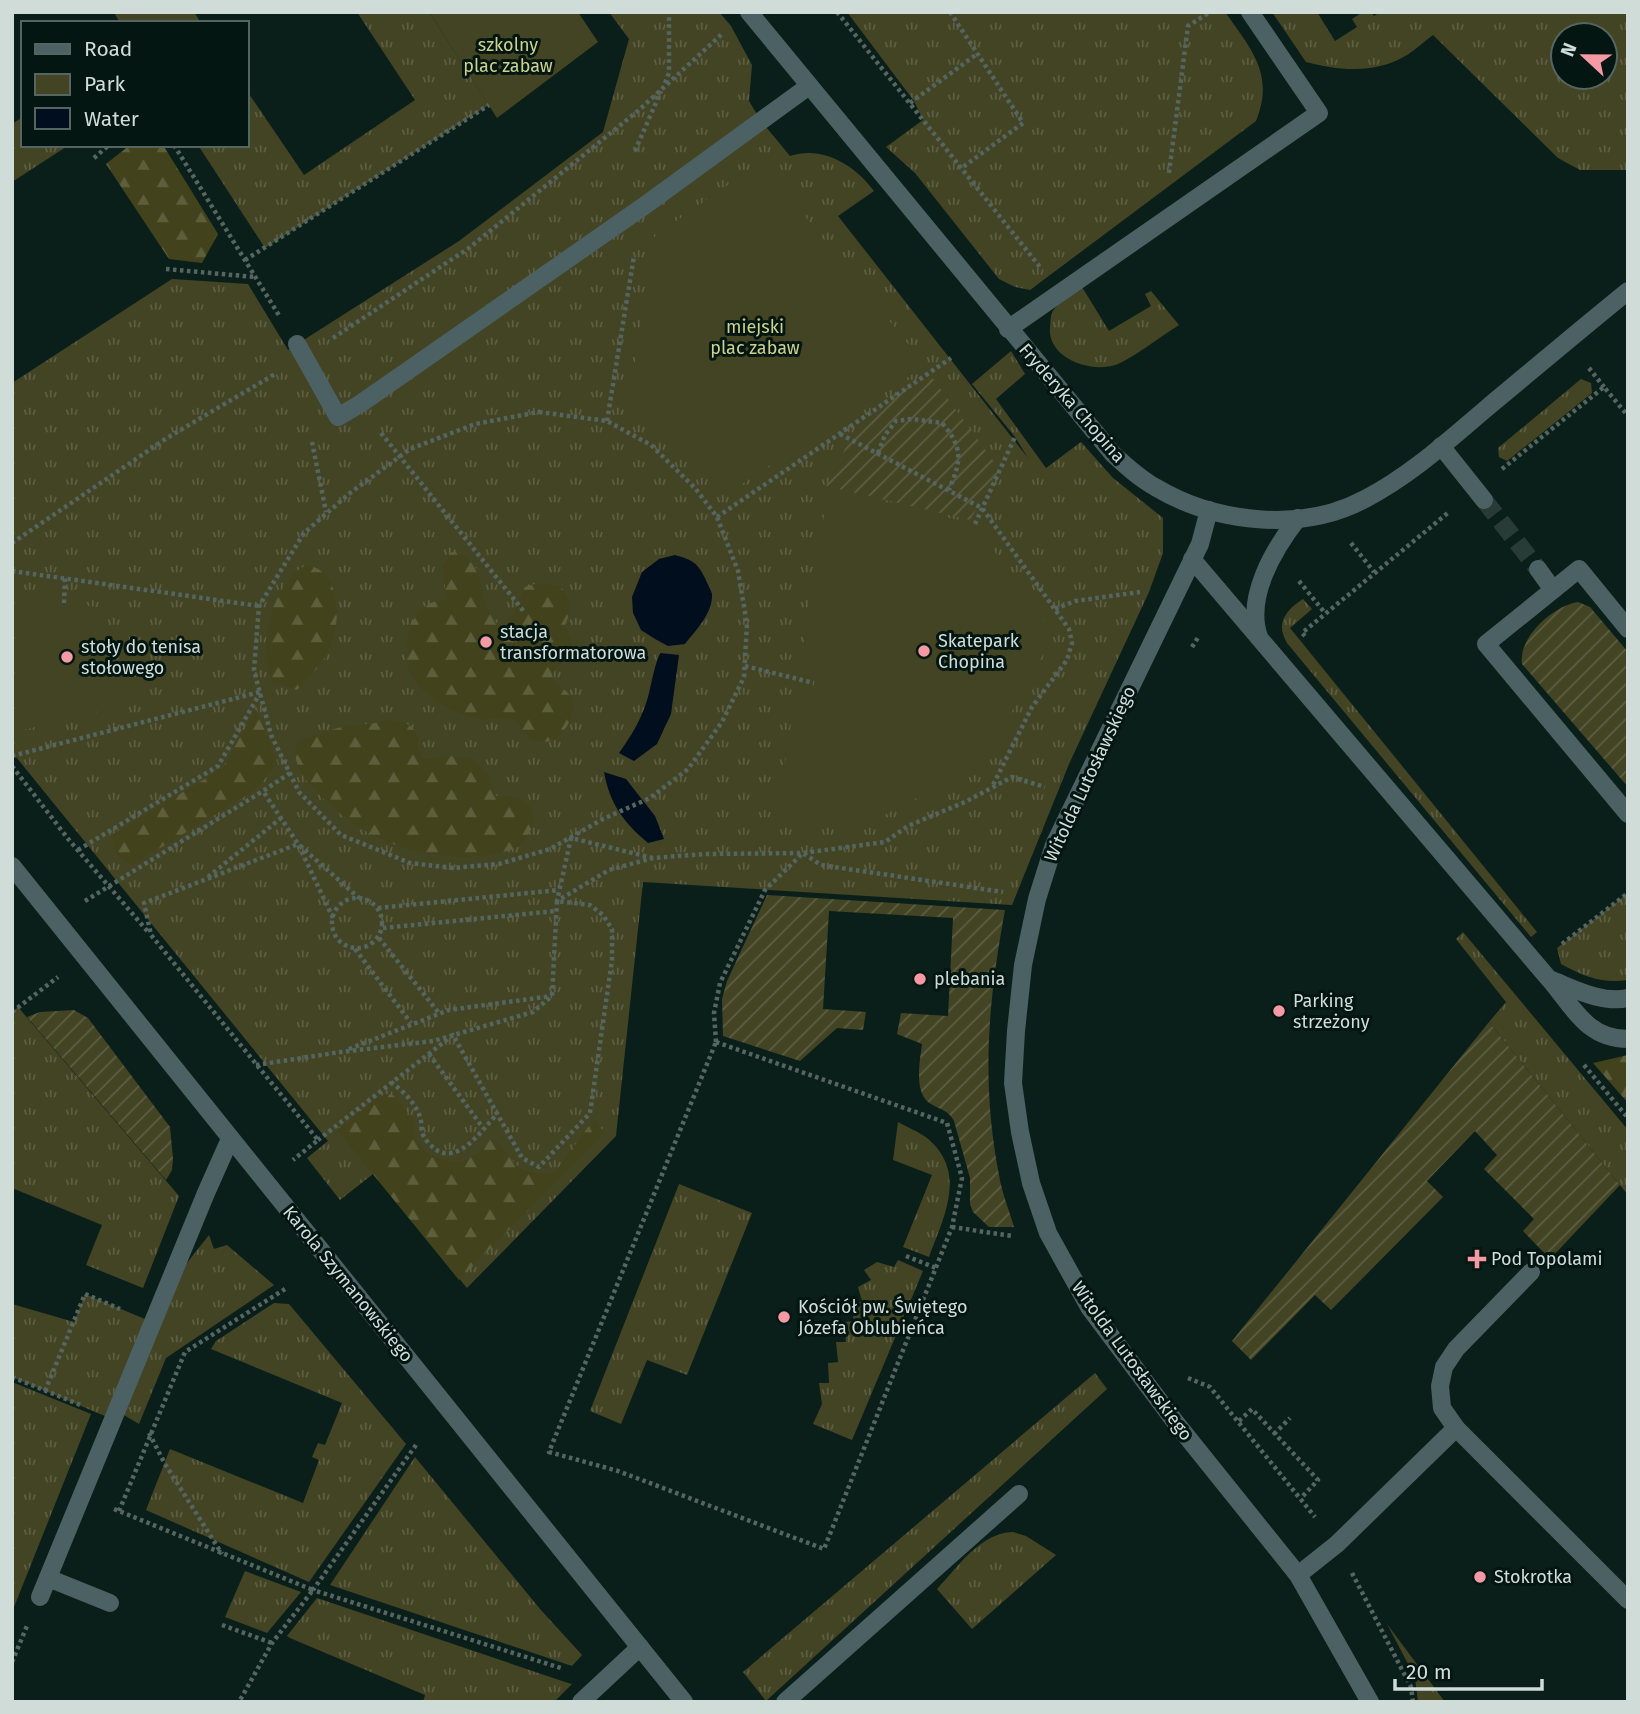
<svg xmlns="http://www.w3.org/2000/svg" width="1640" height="1714" font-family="'Fira Sans',sans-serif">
<defs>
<pattern id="grass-tufts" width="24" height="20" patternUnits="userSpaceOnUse" patternTransform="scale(1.75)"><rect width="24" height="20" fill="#434424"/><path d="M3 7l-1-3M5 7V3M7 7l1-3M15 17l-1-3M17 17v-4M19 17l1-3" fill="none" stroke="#5d5e43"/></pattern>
<pattern id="forest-firs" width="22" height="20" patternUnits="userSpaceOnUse" patternTransform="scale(1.75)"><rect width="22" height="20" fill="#42431c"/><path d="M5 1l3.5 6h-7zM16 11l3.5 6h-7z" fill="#5c5e3c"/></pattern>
<pattern id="garden-furrows" width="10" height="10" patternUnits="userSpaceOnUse" patternTransform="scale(1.75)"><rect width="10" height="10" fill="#434424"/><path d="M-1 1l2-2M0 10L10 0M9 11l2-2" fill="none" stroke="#5d5e43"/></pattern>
</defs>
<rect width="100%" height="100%" fill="#0b1f1a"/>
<!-- grass -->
<g fill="url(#grass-tufts)" fill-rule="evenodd">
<polygon points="114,12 194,12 201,23 120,23"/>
<polygon points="357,12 429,12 489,105 265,248 198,145 247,145 247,91 304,175 415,100"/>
<path d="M 609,12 L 719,12 L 731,26 L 752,65 L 749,101 L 761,121 L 790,156 C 822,145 855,165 874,191 L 838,216 L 1028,458 L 1015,437 L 972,384 L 1011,351 L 1025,374 L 996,399 L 1046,468 L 1081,442 L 1113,478 L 1163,518 L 1163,553 L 1149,592 L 1069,764 L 1012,905 L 643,882 L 616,1136 L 467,1288 L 373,1174 L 340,1200 L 307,1158 L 328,1141 L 12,752 L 12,383 L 172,279 L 248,284 L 288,350 L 459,241 L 603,132 L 629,39 Z"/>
<path d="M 847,12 L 1225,12 C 1251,49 1275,74 1256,121 L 1030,290 L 1015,287 L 999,279 L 915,173 L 886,147 L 923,120 L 914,101 Z"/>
<path d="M 1272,12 L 1317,12 L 1335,41 L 1357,27 L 1352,19 L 1363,12 L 1371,12 L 1374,16 L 1380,12 L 1628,12 L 1628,170 L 1580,170 L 1558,158 L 1433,35 C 1425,41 1416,49 1407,55 C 1376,74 1340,71 1306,62 ZM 1563,35 L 1605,35 L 1605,77 L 1563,77 Z"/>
<polygon points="23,117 23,145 69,145 12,182 12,124"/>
<path d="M 1082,287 L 1109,331 L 1151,306 L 1145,294 L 1151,291 L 1179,325 C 1164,334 1129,361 1115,365 C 1090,373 1047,358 1050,327 C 1051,322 1050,315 1053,311 C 1059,301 1072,294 1082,287 Z"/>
<polygon points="1581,379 1591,383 1592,393 1507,461 1499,457 1498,448"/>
<path d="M 1303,599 L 1312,609 L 1290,628 L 1537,932 L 1531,937 L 1287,643 C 1275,623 1286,610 1303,599 Z"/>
<path d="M 1628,893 L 1628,980 C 1602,984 1583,976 1561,964 L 1557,948 Z"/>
<polygon points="1463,932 1628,1130 1628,1195 1489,1022 1506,1002 1456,939"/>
<polygon points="18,1007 179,1196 143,1288 86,1265 102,1225 12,1188 12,1012"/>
<path d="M 898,1122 C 907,1127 919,1132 927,1138 C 968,1172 944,1217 929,1257 L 903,1247 L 932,1175 L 893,1160 Z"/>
<polygon points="679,1184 752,1213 687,1375 647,1360 621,1424 590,1411"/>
<polygon points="209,1235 214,1249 227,1245 274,1285 166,1358 139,1424 124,1415 183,1268"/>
<polygon points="898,1260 923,1271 852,1440 813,1424 822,1404 819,1383 829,1383 828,1363 838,1362 836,1342 846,1342 844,1322 854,1321 851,1305 862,1301 858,1287 871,1280 864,1270 877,1262 894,1267"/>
<polygon points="85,1294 152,1322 112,1419 12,1377 12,1304 74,1322"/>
<polygon points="274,1303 289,1304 406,1444 309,1582 146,1510 170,1449 303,1503 319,1460 312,1457 318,1443 325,1445 342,1403 211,1349 216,1341"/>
<polygon points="1095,1373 1107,1389 766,1701 743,1672"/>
<polygon points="12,1382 91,1414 12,1612"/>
<polygon points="415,1457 540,1609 582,1655 572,1666 330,1585"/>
<path d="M 1013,1532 L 1026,1536 L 1056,1555 L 972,1629 L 937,1589 C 959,1566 980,1533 1013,1532 Z"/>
<polygon points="245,1571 301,1592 267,1633 225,1617"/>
<polygon points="317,1598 568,1683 572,1684 554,1702 423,1702 425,1695 290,1638 287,1636"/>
<polygon points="1387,1624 1445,1702 1418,1702 1415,1677"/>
</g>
<!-- forest -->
<g fill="url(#forest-firs)">
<polygon points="130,145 163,145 218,234 202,263 169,259 106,164"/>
<path d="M 456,551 C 488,570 475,579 487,607 C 492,621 508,635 518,647 L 510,619 L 525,587 L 538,583 L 559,585 C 571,597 572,610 565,626 C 584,663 566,652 552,675 C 555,687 568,688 572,700 C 576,715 565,736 550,741 C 543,743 536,741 529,738 L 515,720 C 510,719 504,717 499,718 C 493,718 488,721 483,720 C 470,718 454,711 442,705 C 429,698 414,684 409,670 C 401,646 411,601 441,601 L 446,597 L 443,567 L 450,553 Z"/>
<path d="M 306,565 C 343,570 342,626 328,652 C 320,667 308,678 297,690 L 272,682 C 257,647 271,584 306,565 Z"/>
<path d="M 256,709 L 278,764 L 254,791 L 132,865 C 118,859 110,849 113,834 L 223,768 Z"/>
<path d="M 385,720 C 405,720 421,726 418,749 L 424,759 C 444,755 476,752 487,774 C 491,781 491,789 495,796 C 520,792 546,808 528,835 C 525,839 522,845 518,847 C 509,852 497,853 486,855 C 431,864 368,842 328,803 C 310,786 289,767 297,740 L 348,725 L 371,724 Z"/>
<polygon points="1628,1055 1628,1103 1593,1063"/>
<path d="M 386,1094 L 393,1095 L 414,1120 C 414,1126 413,1132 415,1137 C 422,1155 447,1166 466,1160 C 476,1156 485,1146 492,1138 C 504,1145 509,1160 520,1168 C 529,1174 544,1173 554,1174 L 594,1119 L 605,1134 L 459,1280 L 337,1130 L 377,1098 Z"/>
</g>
<!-- park -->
<g fill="#434424">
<polygon points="429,12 578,12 598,42 497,118"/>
<polygon points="761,162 926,366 831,424 727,494 694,458 677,443 627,412 655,236"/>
<polygon points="828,490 975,524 1054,635 983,763 863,826 775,826"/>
<polygon points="21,595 101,608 124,705 23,730"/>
</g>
<!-- garden -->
<g fill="url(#garden-furrows)">
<polygon points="929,373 1000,470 970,520 826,486 860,420"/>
<path d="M 1578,602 L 1590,607 L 1628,652 L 1628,787 L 1522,664 C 1518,637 1553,606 1578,602 Z"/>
<path d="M 767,895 L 1005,910 C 988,1003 981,1081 999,1175 C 1002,1193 1009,1210 1014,1227 L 989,1227 L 973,1212 L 970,1204 L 970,1178 L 954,1121 C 948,1110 941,1110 931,1104 C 913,1094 920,1061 922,1044 L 897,1034 L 901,1013 L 948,1016 L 953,918 L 829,911 L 823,1009 L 866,1012 L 863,1030 L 837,1028 L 800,1061 L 723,1036 L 722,999 L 727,981 Z"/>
<polygon points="74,1010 88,1018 170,1127 173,1159 172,1170 166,1180 27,1017 40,1012"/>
<polygon points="1489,1022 1620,1185 1550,1259 1523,1231 1534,1219 1484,1169 1497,1155 1475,1131 1427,1181 1443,1197 1331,1310 1315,1295 1251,1360 1232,1341"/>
</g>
<!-- water -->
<g fill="#000e1e">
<path d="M 675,555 C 692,560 697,562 705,578 C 707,583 711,590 712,594 C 713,613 696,630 685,644 L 668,646 L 655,639 L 641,630 L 633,613 L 632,597 L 642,572 L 659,559 Z"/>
<path d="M 660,653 L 679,655 L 671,714 L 657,744 L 634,761 L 619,753 C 632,735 642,718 648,697 C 652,682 654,667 660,653 Z"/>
<path d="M 604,772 L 626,779 L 655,816 L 664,839 L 648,843 C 623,822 610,804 604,772 Z"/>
</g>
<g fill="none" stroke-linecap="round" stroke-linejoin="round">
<!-- minor-tunnel -->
<polyline stroke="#293b36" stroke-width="18" stroke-dasharray="18 9" stroke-linecap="butt" points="1484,500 1538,569"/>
<!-- path -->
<g stroke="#556661" stroke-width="4.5" stroke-dasharray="3.5 3.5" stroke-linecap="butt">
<polyline points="837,12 1040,267"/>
<polyline points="950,12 1023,123 963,167"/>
<polyline points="665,83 669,73 669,12"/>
<polyline points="910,103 977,54"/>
<polyline points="174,145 280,317"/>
<polyline points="635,151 661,91"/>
<polyline points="94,158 109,145"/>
<polyline points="1169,173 1188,26 1210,12"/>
<polyline points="245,260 489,105"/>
<polyline points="166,269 255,277"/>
<polyline points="333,338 469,248 639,110 722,34"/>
<polyline points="1589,368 1604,387"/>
<polygon points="539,412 607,421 651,445 695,488 717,517 738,571 747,624 744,677 722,722 688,769 650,798 603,819 550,849 499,864 453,868 410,863 341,835 299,792 271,735 254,670 259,606 304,533 350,493 410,449 475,424"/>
<polyline points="607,421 634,256"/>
<polyline points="381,433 525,613"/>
<polyline points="840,434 982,508 1069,629 1072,643 1067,660 1032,707 992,787"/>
<polyline points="312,442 326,512"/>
<path d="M 878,453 L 885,435 L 896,421 L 912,419 L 942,423 C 964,449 961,460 949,490"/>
<polyline points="1502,469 1604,387 1628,416"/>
<polyline points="717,517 951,358"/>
<polyline points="975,524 1015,437"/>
<polyline points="12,543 167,438 275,374"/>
<polyline points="1351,543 1374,572"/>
<polyline points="12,571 259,606"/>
<polyline points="1299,581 1325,613"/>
<polyline points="64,603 65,578"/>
<polyline points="1055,609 1075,601 1140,592"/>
<polyline points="1305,636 1302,633 1449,512"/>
<polyline points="1192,647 1199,636"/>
<polyline points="745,666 814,683"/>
<polyline points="12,756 260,692"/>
<polyline points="12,766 69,840 149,933"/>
<polyline points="290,773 263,791 298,844 144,903 151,935 318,1140 293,1160"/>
<polyline points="78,850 218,766 260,693"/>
<polyline points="653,858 571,838 557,901 609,870 653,858 704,854 803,853 885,842 908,826 965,802 1012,777 1045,787"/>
<polyline points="208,877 281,818"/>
<circle cx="357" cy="923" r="25"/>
<polyline points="85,901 263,791"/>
<polyline points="378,908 559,890"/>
<polyline points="333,918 298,844 359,898"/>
<polyline points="383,928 556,911"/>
<polyline points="379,938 439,1013"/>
<polyline points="1562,944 1628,893"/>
<polyline points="355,949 411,1023"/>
<polyline points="12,1012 58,977"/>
<polygon points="716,1042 947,1123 962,1178 952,1227 824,1549 618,1471 549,1452"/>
<polyline points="716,1042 714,1013 720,983 765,890 803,853 821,865 1003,892"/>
<polyline points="349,1049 449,1010 552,996"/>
<polyline points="429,1054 483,1128"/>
<polyline points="256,1065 341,1052 433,1041 533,1012 552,996 557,901 590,905 603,915 612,929 612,960 590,1113 539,1167 522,1158 453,1035 318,1140"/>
<polyline points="1584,1065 1628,1118"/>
<path d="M 391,1082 C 403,1091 418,1105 421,1121 C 422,1125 421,1129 422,1132 C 424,1139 430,1145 435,1149 C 458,1166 483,1129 497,1114"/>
<polyline points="952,1227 1012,1236"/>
<polyline points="906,1256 936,1268"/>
<polyline points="12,1377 83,1406"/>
<polyline points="1188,1378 1210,1387 1315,1517"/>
<polyline points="45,1391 85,1294 120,1309"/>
<polyline points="1239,1421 1252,1409 1318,1480 1301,1498"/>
<polyline points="149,1433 165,1464 222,1554"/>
<polyline points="1274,1434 1290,1418"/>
<polyline points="416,1445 313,1590 564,1669"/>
<polyline points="114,1509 313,1590 272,1643 239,1702"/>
<polyline points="119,1511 185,1352 285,1289"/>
<polyline points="1352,1573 1411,1687 1413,1702"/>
<polyline points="222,1625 272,1643"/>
<polyline points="12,1662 27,1626"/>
</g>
<!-- minor -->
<g stroke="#4c6164" stroke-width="18">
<path d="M 749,12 L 1113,454 C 1126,466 1139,478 1155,487 C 1215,523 1302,533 1365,499 C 1411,475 1449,440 1488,407 C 1535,368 1581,329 1628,291"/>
<polyline points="1008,329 1319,113 1250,12"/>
<polyline points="297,344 338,417 360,404 644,206 809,86"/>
<polyline points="1441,446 1484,500"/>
<polyline points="1209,510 1200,544 1054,845 1037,899 1023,965 1016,1031 1013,1083 1020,1132 1031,1183 1048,1233 1089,1307 1176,1423 1298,1575 1370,1702"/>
<path d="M 1192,559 L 1549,979 C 1573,988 1601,1004 1628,998"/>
<polyline points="1538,569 1553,590"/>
<polyline points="1628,629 1579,569 1486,644 1628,814"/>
<path d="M 1259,637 C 1245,597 1274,549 1298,518"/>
<polyline points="12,866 684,1702"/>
<path d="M 1551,981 C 1574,1009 1588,1039 1628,1039"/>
<polyline points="1456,1428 1442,1408 1440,1386 1444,1367 1456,1349 1531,1272"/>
<polyline points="1298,1575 1337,1544 1456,1428 1628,1600"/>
<polyline points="48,1578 110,1603"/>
<polyline points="40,1597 206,1193 230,1139"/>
<polyline points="581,1702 640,1647"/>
<polyline points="785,1702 1019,1494"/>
</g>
</g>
<!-- markers -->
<g fill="#f49aa5" stroke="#031611" stroke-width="2.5">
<circle cx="486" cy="642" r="7"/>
<circle cx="924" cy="651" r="7"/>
<circle cx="67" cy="657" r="7"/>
<circle cx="920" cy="979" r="7"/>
<circle cx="1279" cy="1011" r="7"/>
<path d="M1473.5 1248.5h7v7h7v7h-7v7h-7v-7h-7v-7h7z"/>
<circle cx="784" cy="1317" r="7"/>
<circle cx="1480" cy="1577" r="7"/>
</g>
<g text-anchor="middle" stroke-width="6" stroke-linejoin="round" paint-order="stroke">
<!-- park labels -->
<g font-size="18" fill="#ced18d" stroke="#031611">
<text x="508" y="51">szkolny<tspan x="508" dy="21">plac zabaw</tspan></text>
<text x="755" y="333">miejski<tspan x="755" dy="21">plac zabaw</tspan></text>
</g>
<!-- street labels -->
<g font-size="18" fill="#d0dcd8" stroke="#031611">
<text transform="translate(1072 403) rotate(49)" y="6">Fryderyka Chopina</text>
<text transform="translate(1090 774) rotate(-65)" y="6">Witolda Lutosławskiego</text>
<text transform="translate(348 1284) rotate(51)" y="6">Karola Szymanowskiego</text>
<text transform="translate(1132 1361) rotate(54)" y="6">Witolda Lutosławskiego</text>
</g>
<!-- poi labels -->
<g font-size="18" fill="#d0dcd8" stroke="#031611" text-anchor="start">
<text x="500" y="638">stacja<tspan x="500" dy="21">transformatorowa</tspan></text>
<text x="938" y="647">Skatepark<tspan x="938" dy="21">Chopina</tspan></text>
<text x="81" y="653">stoły do tenisa<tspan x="81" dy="21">stołowego</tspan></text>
<text x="934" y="985">plebania</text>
<text x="1293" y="1007">Parking<tspan x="1293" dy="21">strzeżony</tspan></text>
<text x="1491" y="1265">Pod Topolami</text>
<text x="798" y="1313">Kościół pw. Świętego<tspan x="798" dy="21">Józefa Oblubieńca</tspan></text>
<text x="1494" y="1583">Stokrotka</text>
</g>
</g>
<!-- border -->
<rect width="1640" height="1714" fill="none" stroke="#d0dcd8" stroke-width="28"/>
<!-- legend -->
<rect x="21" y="21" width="228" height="126" fill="#031611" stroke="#556561" stroke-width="2"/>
<rect x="35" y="44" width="35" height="10" fill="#4c6164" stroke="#556561" stroke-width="2"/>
<text x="84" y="56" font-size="21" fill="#d0dcd8">Road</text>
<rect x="35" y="74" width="35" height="21" fill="#434424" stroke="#556561" stroke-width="2"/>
<text x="84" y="91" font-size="21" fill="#d0dcd8">Park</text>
<rect x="35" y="108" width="35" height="21" fill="#000e1e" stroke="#556561" stroke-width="2"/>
<text x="84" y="126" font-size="21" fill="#d0dcd8">Water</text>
<!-- north arrow -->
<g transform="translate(1584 56) rotate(292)"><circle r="33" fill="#031611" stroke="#556561" stroke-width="2"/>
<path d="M0-5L12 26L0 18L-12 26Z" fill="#f49aa5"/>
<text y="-10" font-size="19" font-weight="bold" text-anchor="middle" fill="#d0dcd8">N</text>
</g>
<!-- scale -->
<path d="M1395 1679v10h147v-10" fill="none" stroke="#d0dcd8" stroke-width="3.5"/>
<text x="1406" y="1679" font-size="21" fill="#d0dcd8" stroke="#031611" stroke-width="5" paint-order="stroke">20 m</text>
</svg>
